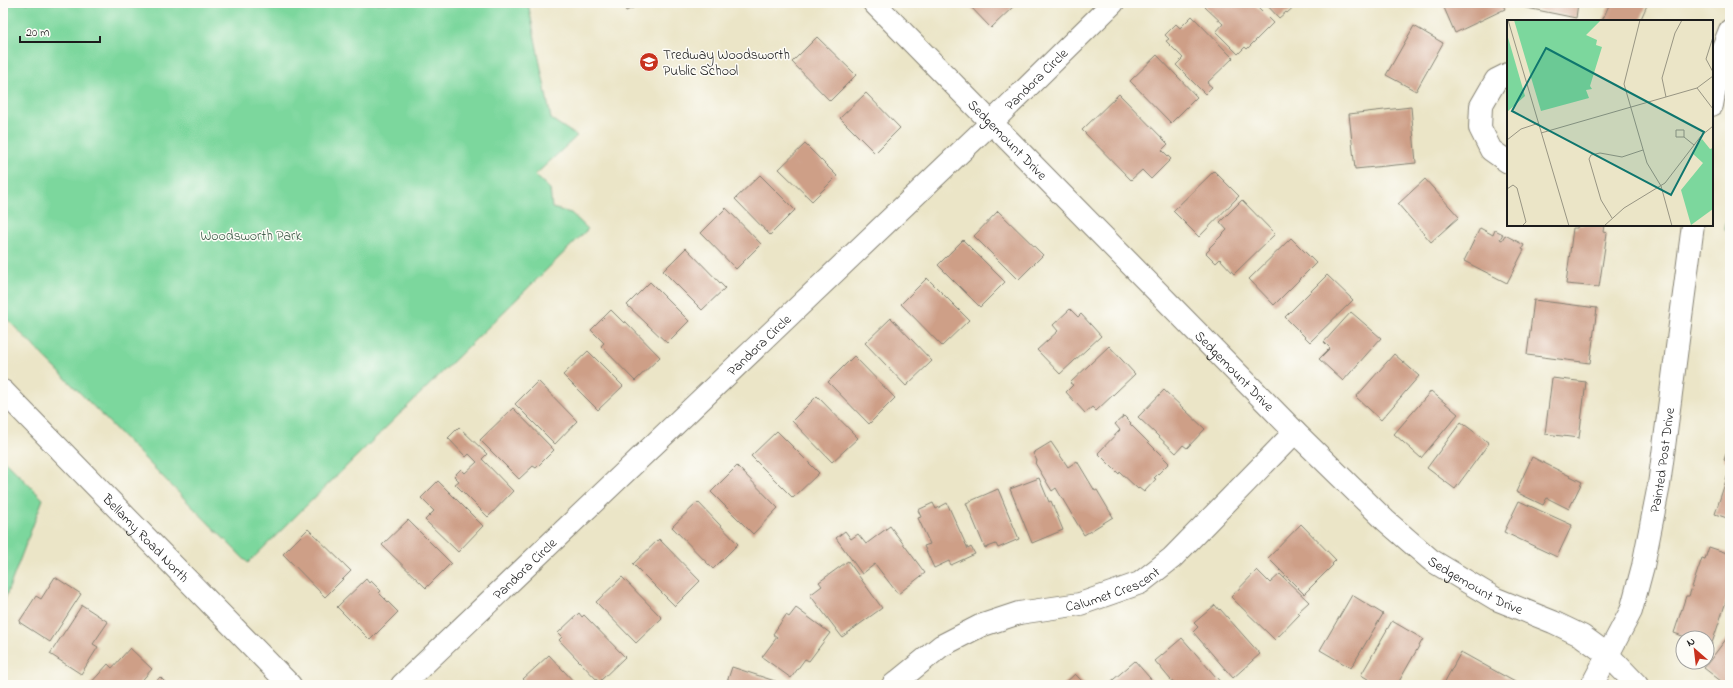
<svg xmlns="http://www.w3.org/2000/svg" width="1733" height="688" font-family="'Indie Flower',sans-serif">
<rect width="100%" height="100%" fill="#fdfcf7"/>
<filter id="ink" filterUnits="userSpaceOnUse"><feTurbulence type="fractalNoise" baseFrequency=".025" numOctaves="2"/><feDisplacementMap in="SourceGraphic" scale="8" xChannelSelector="R" yChannelSelector="G"/><feConvolveMatrix kernelMatrix="1 2 1 2 8 2 1 2 1" color-interpolation-filters="sRGB"/></filter>
<filter id="wash" filterUnits="userSpaceOnUse"><feTurbulence type="fractalNoise" baseFrequency=".012" numOctaves="4" result="noise"/><feDisplacementMap in="SourceGraphic" scale="16" xChannelSelector="R" yChannelSelector="G"/><feGaussianBlur stdDeviation="0.9" result="paint"/><feColorMatrix in="noise" values="0 0 0 0 0 0 0 0 0 0 0 0 0 0 0 0 0 1.4 0 .05"/><feComposite in="paint" operator="in"/></filter>
<g filter="url(#wash)">
<rect width="100%" height="100%" fill="#ebe5c7"/>
<!-- green -->
<g fill="#7cd79d" stroke="#4c7a5c">
<polygon points="3,3 528,3 551,119 577,136 535,175 550,189 552,208 571,213 588,229 248,563 3,315"/>
<polygon points="1730,194 1730,232 1725,230"/>
<polygon points="3,459 43,499 3,604"/>
</g>
<g id="blocks">
<!-- building -->
<g fill="#ce9f87">
<polygon points="623,3 644,3 626,11"/>
<polygon points="967,3 1015,3 1016,4 991,28"/>
<polygon points="1208,3 1253,3 1273,23 1247,49 1245,47 1238,54 1216,32 1223,24 1205,7"/>
<polygon points="1265,3 1298,3 1287,13 1286,12 1279,18"/>
<polygon points="1442,3 1502,3 1505,9 1455,33"/>
<polygon points="1523,3 1578,3 1576,18 1522,7"/>
<polygon points="1610,3 1648,3 1640,21 1602,21"/>
<polygon points="1192,16 1233,58 1207,83 1212,87 1205,94 1176,65 1183,58 1166,41 1169,39 1165,35 1176,24 1180,28"/>
<polygon points="1414,26 1443,43 1416,91 1386,75"/>
<polygon points="817,37 856,75 830,101 792,62"/>
<polygon points="1157,55 1197,97 1171,123 1130,81"/>
<polygon points="866,93 900,128 875,153 840,118"/>
<polygon points="1119,94 1168,144 1162,150 1171,159 1151,179 1142,170 1131,180 1082,130"/>
<polygon points="1411,107 1416,163 1355,169 1349,114"/>
<polygon points="805,144 837,176 812,201 779,169"/>
<polygon points="1214,171 1239,196 1199,237 1173,211"/>
<polygon points="760,175 795,210 770,235 735,199"/>
<polygon points="1425,179 1459,217 1431,242 1398,204"/>
<polygon points="1242,200 1275,234 1234,274 1220,259 1216,263 1206,253 1210,249 1209,248 1227,230 1220,222"/>
<polygon points="726,208 761,244 736,269 701,233"/>
<polygon points="998,211 1043,255 1018,280 974,236"/>
<polygon points="1578,225 1604,225 1603,232 1607,233 1599,287 1566,284 1573,228 1577,228"/>
<polygon points="1480,228 1493,235 1495,230 1503,234 1500,239 1502,240 1505,235 1524,245 1522,249 1524,250 1507,283 1464,261"/>
<polygon points="1291,238 1316,263 1274,305 1249,279"/>
<polygon points="963,240 1005,282 980,307 938,265"/>
<polygon points="686,248 725,288 702,310 663,271"/>
<polygon points="1327,275 1353,300 1310,342 1285,317"/>
<polygon points="927,278 969,320 942,346 901,304"/>
<polygon points="650,282 689,321 667,343 627,305"/>
<polygon points="1534,300 1597,308 1590,363 1527,355"/>
<polygon points="1070,309 1078,317 1081,314 1101,336 1060,374 1037,350 1058,331 1053,325"/>
<polygon points="611,310 624,323 625,321 660,357 635,381 601,346 604,343 591,330"/>
<polygon points="1351,312 1381,338 1343,381 1319,359 1330,348 1324,342"/>
<polygon points="891,318 932,361 906,386 865,343"/>
<polygon points="1109,346 1135,374 1096,411 1092,407 1085,413 1066,392 1073,385 1070,383"/>
<polygon points="588,351 623,386 598,410 563,375"/>
<polygon points="1394,354 1419,376 1381,420 1356,397"/>
<polygon points="854,356 895,398 869,424 828,382"/>
<polygon points="1552,378 1586,382 1579,438 1545,434"/>
<polygon points="538,381 577,421 555,444 515,404"/>
<polygon points="1164,390 1205,429 1187,448 1183,445 1176,453 1138,417"/>
<polygon points="1431,391 1458,414 1421,458 1394,434"/>
<polygon points="817,396 858,438 832,462 792,421"/>
<polygon points="513,408 554,450 536,468 533,466 519,479 480,440"/>
<polygon points="1124,416 1131,423 1130,424 1169,463 1154,478 1156,479 1144,492 1139,488 1138,489 1120,472 1119,474 1098,453 1120,430 1115,424"/>
<polygon points="1461,422 1489,443 1455,489 1427,468"/>
<polygon points="459,427 487,454 482,459 513,491 488,517 455,484 459,481 454,476 461,469 465,473 477,462 469,454 466,457 448,438"/>
<polygon points="777,431 819,473 793,498 751,456"/>
<polygon points="1730,441 1730,462 1724,460"/>
<polygon points="1051,442 1068,467 1077,461 1095,491 1097,490 1113,517 1084,535 1056,488 1052,491 1035,463 1037,461 1033,453"/>
<polygon points="1532,457 1582,482 1569,509 1547,498 1543,505 1516,492"/>
<polygon points="737,466 778,508 753,534 711,492"/>
<polygon points="1730,468 1730,519 1715,514"/>
<polygon points="1039,478 1049,502 1051,501 1063,530 1032,543 1010,489"/>
<polygon points="438,481 483,526 458,552 425,520 434,511 421,498"/>
<polygon points="998,489 1019,539 998,548 996,544 985,548 966,503"/>
<polygon points="1519,501 1572,525 1557,557 1504,532"/>
<polygon points="698,502 738,544 713,569 672,527"/>
<polygon points="933,503 936,509 947,503 968,549 971,547 975,554 951,565 949,561 934,568 924,546 930,544 918,518 921,517 918,510"/>
<polygon points="408,520 451,563 426,588 382,545"/>
<polygon points="1301,524 1336,560 1332,564 1333,565 1304,594 1268,558"/>
<polygon points="890,526 925,573 898,594 875,564 862,574 836,538 845,531 851,539 858,534 866,544"/>
<polygon points="308,529 351,571 325,597 283,554"/>
<polygon points="659,539 700,581 675,606 633,564"/>
<polygon points="1709,547 1730,554 1730,590 1711,646 1707,644 1707,638 1688,638 1674,633 1686,596 1689,596 1702,558 1705,559"/>
<polygon points="848,561 882,608 842,637 810,595 822,586 819,582"/>
<polygon points="1257,570 1270,583 1280,574 1309,602 1298,612 1300,614 1275,640 1231,597"/>
<polygon points="55,577 81,594 50,642 19,622 36,596 41,599"/>
<polygon points="622,577 662,618 636,643 596,602"/>
<polygon points="366,579 369,583 371,581 381,591 379,593 398,612 370,640 337,607"/>
<polygon points="1352,595 1383,614 1351,668 1320,650"/>
<polygon points="82,605 108,622 93,644 98,647 81,674 50,654"/>
<polygon points="1215,605 1219,610 1220,609 1260,654 1233,678 1193,632 1198,627 1194,623"/>
<polygon points="796,608 830,633 809,661 805,659 791,678 762,657 777,637 773,634 786,615 789,617"/>
<polygon points="579,613 582,617 584,615 625,657 599,682 559,640 562,637 558,633"/>
<polygon points="1392,621 1423,639 1397,685 1378,685 1361,675"/>
<polygon points="1730,634 1730,685 1726,685 1704,668"/>
<polygon points="1182,638 1223,685 1175,685 1155,661"/>
<polygon points="130,648 152,669 138,685 89,685 108,664 112,668"/>
<polygon points="1461,652 1515,682 1514,685 1443,685"/>
<polygon points="549,655 577,685 529,685 523,679"/>
<polygon points="1135,661 1156,685 1107,685"/>
<polygon points="732,667 787,685 726,685"/>
<polygon points="1075,674 1086,685 1063,685"/>
<polygon points="160,677 168,685 153,685"/>
</g>
</g>
</g>
<g filter="url(#ink)">
<use href="#blocks" fill-opacity="0" stroke="#848072" stroke-width="1"/>
<g fill="none" stroke-linecap="round" stroke-linejoin="round">
<defs>
<g id="street">
<path id="s1" d="M 874,3 L 1295,432 L 1386,521 L 1431,560 L 1496,599 L 1553,622 L 1582,636 L 1608,655 L 1637,685"/>
<polyline points="1508,74 1496,80 1481,106 1480,128 1491,150 1508,162"/>
<polyline points="1712,105 1722,50 1730,30"/>
<path id="s2" d="M 402,685 L 991,123 L 1113,3"/>
<path id="s3" d="M 893,685 L 941,646 L 980,626 L 1019,613 L 1080,604 L 1140,583 L 1172,558 L 1295,432"/>
<path id="s4" d="M 1592,685 L 1631,611 L 1643,566 L 1659,485 L 1693,225"/>
</g>
<g id="secondary">
<path id="s5" d="M 3,391 L 290,685"/>
</g>
</defs>
<!-- street casing -->
<use href="#street" stroke="#848072" stroke-width="24"/>
<!-- secondary casing -->
<use href="#secondary" stroke="#848072" stroke-width="24"/>
<!-- street -->
<use href="#street" stroke="#fff" stroke-width="22"/>
<!-- secondary -->
<use href="#secondary" stroke="#fff" stroke-width="22"/>
</g>
</g>
<!-- icons -->
<defs>
<symbol id="school-disc" viewBox="-11 -11 22 22"><circle r="9.5" fill="#c8321e" stroke="#fdfcf7"/><path d="M0-5L7-2L0 1L-7-2ZM-4 1L0 2.5L4 1V4Q0 6-4 4Z" fill="#fff"/></symbol>
</defs>
<g fill-rule="evenodd">
<use href="#school-disc" x="638" y="51" width="22" height="22"/>
</g>
<g text-anchor="middle" stroke-width="3" stroke-linejoin="round" paint-order="stroke">
<!-- poi labels -->
<g font-size="14" fill="#1c1c1c" stroke="#fdfcf7" text-anchor="start">
<text x="663" y="59">Tredway Woodsworth<tspan x="663" dy="16">Public School</tspan></text>
</g>
<!-- street labels -->
<g font-size="14" fill="#1c1c1c" stroke="#fdfcf7">
<text dy="5" stroke="none"><textPath href="#s2" startOffset="877">Pandora Circle</textPath></text>
<text dy="5" stroke="none"><textPath href="#s1" startOffset="191">Sedgemount Drive</textPath></text>
<text dy="5" stroke="none"><textPath href="#s2" startOffset="493">Pandora Circle</textPath></text>
<text dy="5" stroke="none"><textPath href="#s1" startOffset="515">Sedgemount Drive</textPath></text>
<text dy="5" stroke="none"><textPath href="#s4" startOffset="238">Painted Post Drive</textPath></text>
<text dy="5" stroke="none"><textPath href="#s5" startOffset="205">Bellamy Road North</textPath></text>
<text dy="5" stroke="none"><textPath href="#s2" startOffset="169">Pandora Circle</textPath></text>
<text dy="5" stroke="none"><textPath href="#s1" startOffset="839">Sedgemount Drive</textPath></text>
<text dy="5" stroke="none"><textPath href="#s3" startOffset="244">Calumet Crescent</textPath></text>
</g>
<!-- park labels -->
<g font-size="14" fill="#3e5d49" stroke="#fdfcf7">
<text x="251" y="240">Woodsworth Park</text>
</g>
</g>
<!-- overview -->
<g transform="translate(1507 20)">
<rect width="206" height="206" fill="#ebe5c7"/>
<path d="M 7,0 L 94,0 L 79,15 L 90,20 L 89,25 L 95,27 L 83,66 L 85,69 L 79,70 L 82,78 L 34,91 ZM 0,14 L 18,76 L 0,92 ZM 195,119 L 203,129 L 206,128 L 206,189 L 184,205 L 174,170 L 196,143 L 185,133 Z" fill="#7cd79d"/>
<path fill="none" stroke="#989583" stroke-width="1" d="M 1,0 L 62,206M 133,0 L 117,64 L 140,143 L 154,166 L 165,206M 206,17 L 199,39 L 206,52M 190,68 L 206,89M 159,77 L 155,58 L 168,13 L 175,0M 34,113 L 190,68 L 206,56M 177,117 L 177,110 L 169,110 L 169,117 L 177,117 L 187,125M 0,120 L 14,109 L 32,103M 0,169 L 6,165 L 10,168 L 19,202 L 15,206M 105,198 L 94,180 L 82,139 L 84,135 L 93,133 L 115,137 L 136,130M 97,206 L 117,188 L 158,163 L 194,116 L 206,106"/>
<path fill="#0f766e" fill-opacity="0.15" stroke="#0f766e" stroke-width="2" d="M 39,28 L 197,112 L 164,175 L 5,91 Z"/>
<rect width="206" height="206" fill="none" stroke="#1c1c1c" stroke-width="2"/>
</g>
<!-- margin -->
<rect width="1733" height="688" fill="none" stroke="#fdfcf7" stroke-width="16"/>
<!-- north arrow -->
<g transform="translate(1695 650) rotate(332)"><circle r="19" fill="#fdfcf7" stroke="#a3a29f"/>
<path d="M0-3L7 15L0 10L-7 15Z" fill="#c8321e"/>
<text y="-6" font-size="11" font-weight="bold" text-anchor="middle" fill="#1c1c1c">N</text>
</g>
<!-- scale -->
<path d="M20 36v6h80v-6" fill="none" stroke="#1c1c1c" stroke-width="2"/>
<text x="26" y="36" font-size="12" fill="#1c1c1c" stroke="#fdfcf7" stroke-width="3" paint-order="stroke">20 m</text>
</svg>
